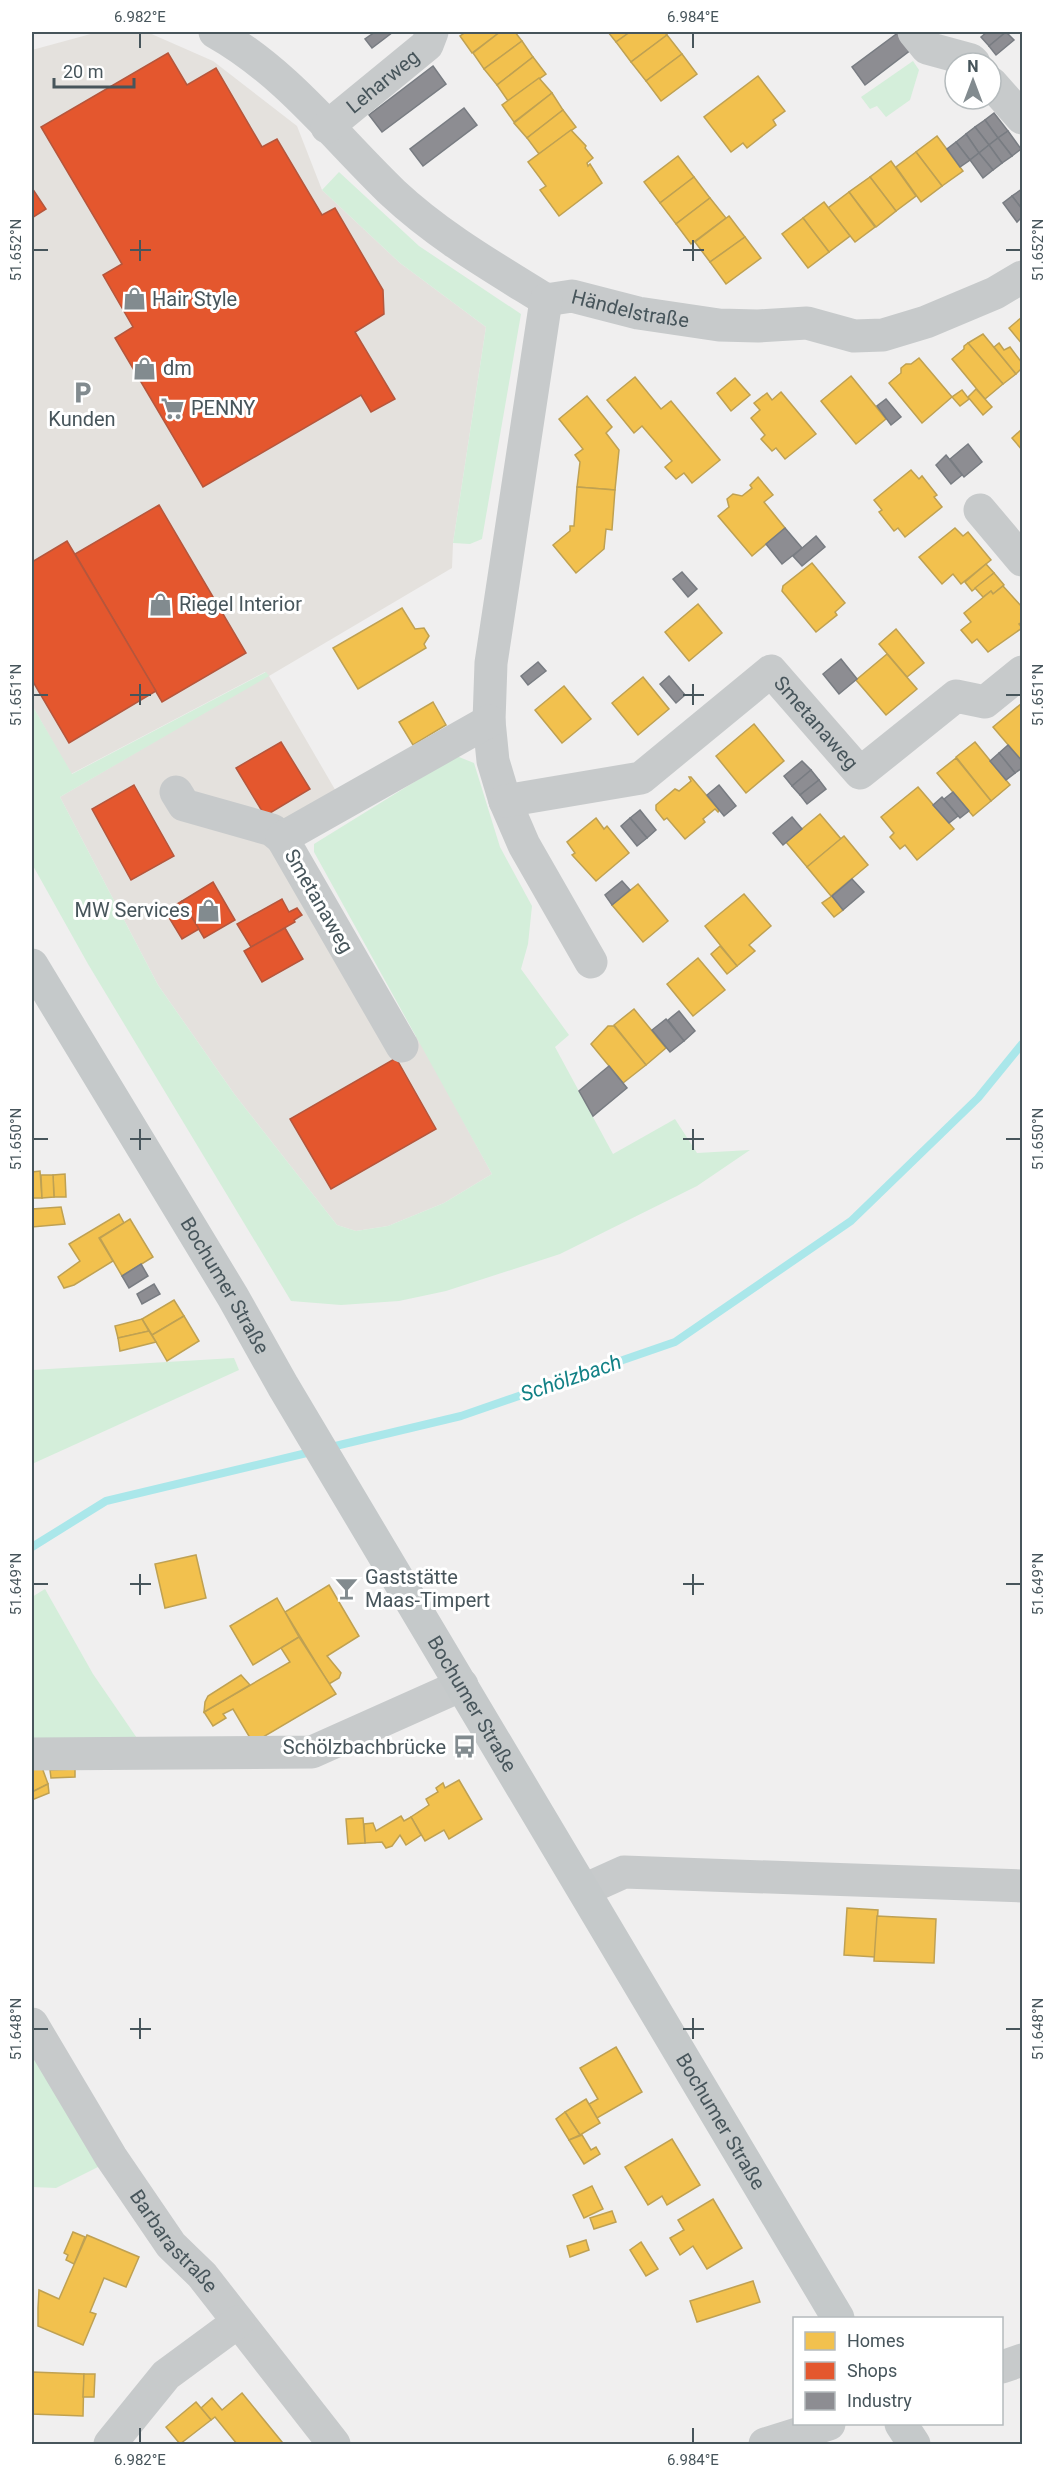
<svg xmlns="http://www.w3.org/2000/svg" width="1054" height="2476" font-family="Roboto,sans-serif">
<rect width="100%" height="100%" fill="#f0efef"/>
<!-- commercial -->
<polygon fill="#e4e1dd" points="98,32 147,32 213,61 297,126 322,190 400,263 486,327 453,543 452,568 269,676 337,793 269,833 395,1050 417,1036 492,1174 444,1203 388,1226 356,1231 337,1225 235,1095 158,985 60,797 268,675 265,672 71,774 32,705 32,50"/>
<!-- green -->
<g fill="#d4eeda">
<polygon points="913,61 919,70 910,100 886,117 877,106 870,109 861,97"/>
<polygon points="339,172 419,246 521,314 482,539 470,544 453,543 486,327 400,263 322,190"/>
<polygon points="266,672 269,676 60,797 158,985 235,1095 337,1225 356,1231 388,1226 444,1203 492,1174 314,852 314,844 453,758 459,757 474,763 500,847 532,906 528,944 521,969 569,1035 555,1047 613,1154 675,1119 697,1153 750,1150 697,1186 560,1254 446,1291 399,1301 341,1305 291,1301 88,964 32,864 32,705 72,774"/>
<polygon points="234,1358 239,1370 32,1464 32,1370"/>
<polygon points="45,1589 93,1674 141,1744 32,1745 32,1597"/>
<polygon points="32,2052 100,2166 56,2188 32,2187"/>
</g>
<!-- homes -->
<g fill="#f2c14e" stroke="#bfa152" stroke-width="1.5">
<polygon points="466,32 500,32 472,53 460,36"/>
<polygon points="500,32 515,32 522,41 484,69 473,53"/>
<polygon points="608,32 630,32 616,42"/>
<polygon points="630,32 664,32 667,35 631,62 616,42"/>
<polygon points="667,35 682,54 646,81 631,62"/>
<polygon points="522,41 533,57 497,85 484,69"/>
<polygon points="682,54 697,74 661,101 646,81"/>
<polygon points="533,57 546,74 508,101 497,85"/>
<polygon points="758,76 785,111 773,120 776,125 747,148 743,143 731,152 704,117"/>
<polygon points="539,78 552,93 514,122 502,105"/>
<polygon points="552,93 563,110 527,138 514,123"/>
<polygon points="563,110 576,127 539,154 527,138"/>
<polygon points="571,130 586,146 585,148 593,158 587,163 588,166 590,164 602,183 559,216 540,190 546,186 528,162"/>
<polygon points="937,136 963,171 942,186 916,152"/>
<polygon points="916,152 942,186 921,202 896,167"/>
<polygon points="678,156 694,177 660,203 644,182"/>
<polygon points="891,161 916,196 896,211 870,177"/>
<polygon points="694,177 710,198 676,224 660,203"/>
<polygon points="870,177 896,211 876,227 849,192"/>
<polygon points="849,192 875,227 855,242 828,208"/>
<polygon points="710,198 726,218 691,244 676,224"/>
<polygon points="824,202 850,236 829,252 803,218"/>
<polygon points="729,216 745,237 710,262 695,242"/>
<polygon points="803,218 829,252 808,268 782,234"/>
<polygon points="745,237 761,258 726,284 710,262"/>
<polygon points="1022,317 1022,344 1009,328"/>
<polygon points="983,334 1016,374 1003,384 968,343"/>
<polygon points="968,343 1003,384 985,399 952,359 964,349 964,346"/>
<polygon points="999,343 1004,350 1010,347 1022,363 1022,368 1016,374 994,347"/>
<polygon points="919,358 952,397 922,423 889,383 901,373 901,368 906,364 911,364"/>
<polygon points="851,376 886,419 856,444 821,401"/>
<polygon points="635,377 661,409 671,401 720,460 692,483 684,473 676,479 665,467 672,461 642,426 634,433 607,400"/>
<polygon points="735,378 750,395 731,411 717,393"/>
<polygon points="976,389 992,407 983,415 968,397"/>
<polygon points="962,390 969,399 960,406 952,397"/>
<polygon points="781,392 816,434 785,459 776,448 772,451 761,439 765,435 751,418 760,410 754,403 767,393 772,400"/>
<polygon points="587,396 612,427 606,433 619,450 615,490 577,487 580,462 575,455 583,449 559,419"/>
<polygon points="1022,429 1022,450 1012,438"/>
<polygon points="911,470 919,479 922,476 937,495 934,497 942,507 905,537 898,528 894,531 879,512 882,510 874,500"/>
<polygon points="758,477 773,495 764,502 785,528 752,556 718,516 729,507 727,499 733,494 742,496 752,488 750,485"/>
<polygon points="577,487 615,490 612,530 606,529 604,549 576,573 553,545 570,531 570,526 574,526"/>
<polygon points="955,528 963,536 968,532 991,560 961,584 953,574 942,584 919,557"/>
<polygon points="812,563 845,603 835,612 837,615 816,632 782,591 783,586"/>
<polygon points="986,564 994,573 972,591 965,582"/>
<polygon points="994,573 1004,585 993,594 991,591 983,597 975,588"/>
<polygon points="1003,586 1022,607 1022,622 1019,624 1022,628 988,652 977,639 972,643 961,630 971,622 964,613 991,591 993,594"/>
<polygon points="698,604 722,633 689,661 665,632"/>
<polygon points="402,608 415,629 424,628 429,636 424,644 426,648 358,689 333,648"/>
<polygon points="896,629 924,663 907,677 879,644"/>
<polygon points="887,654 917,689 886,715 856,680"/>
<polygon points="643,677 669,709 638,735 612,703"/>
<polygon points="564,686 591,719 562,743 535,710"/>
<polygon points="433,702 446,725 413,745 399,722"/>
<polygon points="1022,703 1022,761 993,727"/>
<polygon points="754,724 784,761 746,793 716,756"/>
<polygon points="975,742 1010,785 991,801 956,757"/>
<polygon points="956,758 991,801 973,816 937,773"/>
<polygon points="689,777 691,777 719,810 718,812 715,809 703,819 705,822 685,839 667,818 664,820 656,810 656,805 675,789 679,791 691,781"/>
<polygon points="918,787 954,829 917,860 905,845 900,849 890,837 894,833 881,817"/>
<polygon points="820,814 841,839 807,867 786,842"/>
<polygon points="596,818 604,829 607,826 629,853 596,881 572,855 575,853 567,842"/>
<polygon points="844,836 868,865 831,896 807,867"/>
<polygon points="638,884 668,921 643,942 612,905"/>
<polygon points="744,894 771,926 749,945 755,951 737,966 705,926"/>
<polygon points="832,896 843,910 834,917 822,903"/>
<polygon points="720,946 737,966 727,974 711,954"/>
<polygon points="698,958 725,990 693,1016 667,984"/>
<polygon points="634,1009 666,1048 646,1065 614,1025"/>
<polygon points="608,1026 614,1026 646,1065 623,1083 591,1044"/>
<polygon points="40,1171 42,1198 32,1198 32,1172"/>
<polygon points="65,1174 66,1197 54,1197 53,1175"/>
<polygon points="41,1175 53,1175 54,1197 42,1198"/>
<polygon points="61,1207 65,1224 32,1227 32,1209"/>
<polygon points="119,1214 124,1223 99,1238 113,1261 74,1285 64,1288 58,1277 80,1261 69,1244"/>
<polygon points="130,1219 153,1257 122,1276 100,1238"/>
<polygon points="174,1300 184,1316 152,1335 142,1319"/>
<polygon points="184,1316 199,1341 167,1361 152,1335"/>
<polygon points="142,1319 149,1331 118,1338 115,1326"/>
<polygon points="149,1331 156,1342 120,1351 118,1338"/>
<polygon points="196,1555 206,1598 165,1608 155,1564"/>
<polygon points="329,1585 359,1636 327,1656 341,1673 339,1678 329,1684 285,1612"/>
<polygon points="277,1598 299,1637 253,1665 230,1626"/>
<polygon points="299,1637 336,1694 253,1743 233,1709 223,1714 226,1718 213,1726 204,1712 290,1662 281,1648"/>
<polygon points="241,1675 250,1685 204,1712 205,1702 208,1696"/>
<polygon points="40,1762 48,1784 32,1792 32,1766"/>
<polygon points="75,1769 75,1777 51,1778 50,1770"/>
<polygon points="459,1780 482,1819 449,1839 444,1830 425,1841 411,1817 429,1805 426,1799 438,1792 436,1788 443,1783 445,1788"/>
<polygon points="48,1784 49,1793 32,1800 32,1792"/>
<polygon points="401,1816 404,1821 411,1817 421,1835 406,1845 400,1835 392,1846 386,1848 382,1842 365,1843 364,1824 373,1823 376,1831"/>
<polygon points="363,1818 365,1843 348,1844 346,1819"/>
<polygon points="847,1908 878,1910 875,1957 844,1955"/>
<polygon points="877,1916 936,1919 934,1963 874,1961"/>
<polygon points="616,2047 642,2092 597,2118 589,2104 598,2099 580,2068"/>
<polygon points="586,2099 600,2123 580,2135 565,2112"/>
<polygon points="565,2112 580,2135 569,2140 556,2119"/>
<polygon points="582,2135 591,2150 596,2147 600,2154 584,2164 569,2140"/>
<polygon points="672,2139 700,2185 667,2205 662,2196 648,2205 625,2167"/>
<polygon points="592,2186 603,2209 584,2218 573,2195"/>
<polygon points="713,2199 742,2248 707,2269 693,2246 680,2255 670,2238 684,2230 678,2220"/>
<polygon points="612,2211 616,2222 594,2229 590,2218"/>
<polygon points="73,2232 85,2237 74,2264 66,2260 68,2255 64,2253"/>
<polygon points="87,2235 139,2257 126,2287 104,2278 90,2312 96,2314 83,2345 38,2326 38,2308 39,2290 59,2299"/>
<polygon points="586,2240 589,2250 570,2257 567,2246"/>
<polygon points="641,2242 658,2269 646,2276 630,2250"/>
<polygon points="753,2281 760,2302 697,2322 690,2301"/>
<polygon points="32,2372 84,2374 83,2416 32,2414"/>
<polygon points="84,2374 95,2374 94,2397 83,2397"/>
<polygon points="242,2393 282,2442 280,2444 237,2444 215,2417 211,2420 201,2408 212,2398 222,2410"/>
<polygon points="196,2402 211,2420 180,2444 166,2427"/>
</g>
<!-- shops -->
<g fill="#e4572e" stroke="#b5563c" stroke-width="1.5">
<polygon points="168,53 187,85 216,68 262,147 277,139 322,215 335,208 383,290 384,314 355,332 395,399 371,412 361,395 203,487 115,338 133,327 103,275 122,264 41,127"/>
<polygon points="34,191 46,209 32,218 32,193"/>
<polygon points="159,505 246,653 162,702 75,554"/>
<polygon points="67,541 156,691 69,743 32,680 32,562"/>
<polygon points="281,742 310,789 265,816 236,768"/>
<polygon points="134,785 174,856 131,880 92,809"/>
<polygon points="213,882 235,920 204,938 182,901"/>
<polygon points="282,899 289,912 297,908 302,915 294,920 295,922 251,947 237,924"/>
<polygon points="182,901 199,929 182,939 165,911"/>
<polygon points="285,928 303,959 262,982 244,951"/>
<polygon points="396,1058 436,1129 331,1189 290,1119"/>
</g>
<!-- industry -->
<g fill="#8d8d92" stroke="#787c82" stroke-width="1.5">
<polygon points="375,32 393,32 372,48 365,39"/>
<polygon points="899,32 912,49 865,85 852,67"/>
<polygon points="987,32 1006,32 989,46 981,37"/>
<polygon points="1006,32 1014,40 996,55 989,46"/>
<polygon points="433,66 446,84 382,132 369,115"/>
<polygon points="464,108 477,125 423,166 410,149"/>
<polygon points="994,113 1008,131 998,138 985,120"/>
<polygon points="985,120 998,138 989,145 975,127"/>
<polygon points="975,127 989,145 979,153 966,134"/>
<polygon points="1008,131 1021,149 1012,156 998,138"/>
<polygon points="966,134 979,153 970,160 956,142"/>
<polygon points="998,138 1012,156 1002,163 989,145"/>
<polygon points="956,142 970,160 960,167 947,149"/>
<polygon points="989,145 1002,163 993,170 979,153"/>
<polygon points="979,153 993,170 983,178 970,160"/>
<polygon points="1022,189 1022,209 1012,196"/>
<polygon points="1012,196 1022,209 1022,217 1017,222 1003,203"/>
<polygon points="886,399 901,417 891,425 877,406"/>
<polygon points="968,444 982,462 964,477 950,459"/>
<polygon points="946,455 962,475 951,484 936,465"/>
<polygon points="785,528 802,548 782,564 766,544"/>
<polygon points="816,536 825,547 802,566 793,556"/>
<polygon points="682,572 697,589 688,597 673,579"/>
<polygon points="841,659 857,679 839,694 823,674"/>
<polygon points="538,662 546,671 528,685 521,676"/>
<polygon points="669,676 685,695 676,703 660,684"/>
<polygon points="1008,745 1022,761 1022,768 1015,773 999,753"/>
<polygon points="999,753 1015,773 1006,780 990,761"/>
<polygon points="802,761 811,770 792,786 784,776"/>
<polygon points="811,770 819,780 800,795 792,786"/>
<polygon points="819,780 826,789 807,804 800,795"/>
<polygon points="719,785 736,806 724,816 707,795"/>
<polygon points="953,792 969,811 960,818 944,799"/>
<polygon points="942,797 958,816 949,823 933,805"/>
<polygon points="640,810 656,830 647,838 630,818"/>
<polygon points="792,817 802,829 783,845 773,833"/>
<polygon points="630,818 647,838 637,846 621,826"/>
<polygon points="852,879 864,892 843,910 832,896"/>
<polygon points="622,881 630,890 612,905 605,895"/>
<polygon points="679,1011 695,1031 684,1041 668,1020"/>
<polygon points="666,1019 684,1041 670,1052 652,1030"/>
<polygon points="609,1066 627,1088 593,1116 579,1091"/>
<polygon points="141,1264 148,1276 129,1288 122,1276"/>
<polygon points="154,1284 160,1294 142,1304 137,1294"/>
</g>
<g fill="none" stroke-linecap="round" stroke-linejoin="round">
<!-- stream -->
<g stroke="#aae7ea" stroke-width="8">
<polyline points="327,1448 461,1416 675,1342 851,1221 978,1098 1022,1044"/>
<polyline points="32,1547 106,1501 315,1451"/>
</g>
<!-- minor -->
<g stroke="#c7cacb" stroke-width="33">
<path id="s1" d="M 215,32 C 286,72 335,137 393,193 C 439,236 493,267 546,300 L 572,296 L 638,313 L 719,325 L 758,326 L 807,323 L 854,336 L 883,335 L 926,322 L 995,293 L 1022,277"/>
<polyline points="914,32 927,48 971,60 974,63"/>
<polyline points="991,83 1022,118"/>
<path id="s2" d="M 327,127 L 427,45 L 432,32"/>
<polyline points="546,300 491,663 489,721 493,761 505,801 524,845 591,962"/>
<polyline points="980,510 1022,560"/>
<polyline points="176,792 184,805 272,830 282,838"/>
<path id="s3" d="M 505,801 L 641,778 L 771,671 L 860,773 L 956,696 L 985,702 L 1022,672"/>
<polyline points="402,1046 282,838 489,721"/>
<polyline points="32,1754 312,1752 462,1685"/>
<polyline points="584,1890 624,1872 1022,1886"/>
<path id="s4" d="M 32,2024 L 111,2157 L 171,2245 L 202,2275 L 334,2444"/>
<polyline points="1002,2367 1022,2360"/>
<polyline points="110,2444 166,2375 238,2322"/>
<polyline points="765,2444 829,2424"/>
</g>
<!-- major -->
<g stroke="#c5c9ca" stroke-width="33">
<path id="s5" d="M 32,965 L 233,1297 L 283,1386 L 838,2318"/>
<polyline points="901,2424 914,2444"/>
</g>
</g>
<!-- ticks -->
<path fill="none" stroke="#47555b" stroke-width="2" d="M 140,33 L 140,48M 693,33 L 693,48M 140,240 L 140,261M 693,240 L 693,261M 33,250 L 48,250M 130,250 L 151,250M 683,250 L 704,250M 1006,250 L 1021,250M 140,684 L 140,705M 693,684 L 693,705M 33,695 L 48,695M 130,695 L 151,695M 683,695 L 704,695M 1006,695 L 1021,695M 140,1129 L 140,1150M 693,1129 L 693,1150M 33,1139 L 48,1139M 130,1139 L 151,1139M 683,1139 L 704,1139M 1006,1139 L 1021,1139M 140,1574 L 140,1595M 693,1574 L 693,1595M 33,1584 L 48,1584M 130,1584 L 151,1584M 683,1584 L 704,1584M 1006,1584 L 1021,1584M 140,2018 L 140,2039M 693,2018 L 693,2039M 33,2029 L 48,2029M 130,2029 L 151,2029M 683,2029 L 704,2029M 1006,2029 L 1021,2029M 140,2428 L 140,2443M 693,2428 L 693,2443"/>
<!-- icons -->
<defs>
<symbol id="shop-bare" viewBox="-9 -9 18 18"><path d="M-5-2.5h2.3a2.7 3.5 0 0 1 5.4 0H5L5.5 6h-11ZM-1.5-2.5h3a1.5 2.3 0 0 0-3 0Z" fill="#828b8f" stroke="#fff" stroke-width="2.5" paint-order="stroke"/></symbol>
<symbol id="parking-bare" viewBox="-9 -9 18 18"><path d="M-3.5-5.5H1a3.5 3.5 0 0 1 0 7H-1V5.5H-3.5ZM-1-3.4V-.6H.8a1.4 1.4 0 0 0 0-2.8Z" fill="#828b8f" stroke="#fff" stroke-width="2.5" paint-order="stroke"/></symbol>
<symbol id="supermarket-bare" viewBox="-9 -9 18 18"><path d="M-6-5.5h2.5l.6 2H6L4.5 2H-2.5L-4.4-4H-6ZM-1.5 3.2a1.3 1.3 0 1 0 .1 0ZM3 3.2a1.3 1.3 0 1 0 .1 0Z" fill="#828b8f" stroke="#fff" stroke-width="2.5" paint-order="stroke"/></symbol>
<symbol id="bar-bare" viewBox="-9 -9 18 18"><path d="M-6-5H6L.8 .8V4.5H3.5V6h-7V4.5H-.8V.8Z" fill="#828b8f" stroke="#fff" stroke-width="2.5" paint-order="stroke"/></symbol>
<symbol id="bus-bare" viewBox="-9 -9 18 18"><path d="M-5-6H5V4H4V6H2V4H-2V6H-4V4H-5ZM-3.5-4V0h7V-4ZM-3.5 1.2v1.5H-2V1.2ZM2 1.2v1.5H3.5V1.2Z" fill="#828b8f" stroke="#fff" stroke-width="2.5" paint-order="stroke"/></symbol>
</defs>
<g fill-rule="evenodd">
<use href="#shop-bare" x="118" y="282" width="33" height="33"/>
<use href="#shop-bare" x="128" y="352" width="33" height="33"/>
<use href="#parking-bare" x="66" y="376" width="33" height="33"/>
<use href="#supermarket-bare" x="156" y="392" width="33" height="33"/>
<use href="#shop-bare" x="144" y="588" width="33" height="33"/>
<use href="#shop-bare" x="192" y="894" width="33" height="33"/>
<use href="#bar-bare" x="330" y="1572" width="33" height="33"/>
<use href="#bus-bare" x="448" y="1730" width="33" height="33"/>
</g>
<g text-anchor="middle" stroke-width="6" stroke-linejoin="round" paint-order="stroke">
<!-- street labels -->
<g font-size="20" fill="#47555b" stroke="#fff">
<text dy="7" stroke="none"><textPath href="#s2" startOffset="72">Leharweg</textPath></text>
<text dy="7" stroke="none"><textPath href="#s1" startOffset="514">Händelstraße</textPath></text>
<text dy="7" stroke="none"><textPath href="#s3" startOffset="375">Smetanaweg</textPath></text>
<text transform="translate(319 901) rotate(60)" y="7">Smetanaweg</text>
<text dy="7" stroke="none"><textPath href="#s5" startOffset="374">Bochumer Straße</textPath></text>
<text dy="7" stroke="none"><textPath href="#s5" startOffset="860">Bochumer Straße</textPath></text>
<text dy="7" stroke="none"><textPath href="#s5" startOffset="1346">Bochumer Straße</textPath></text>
<text dy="7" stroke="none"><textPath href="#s4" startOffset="260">Barbarastraße</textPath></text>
</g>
<!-- poi labels -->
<g font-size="20" fill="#47555b" stroke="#fff" text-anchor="start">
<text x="152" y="306">Hair Style</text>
<text x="163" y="375">dm</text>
<text x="191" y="415">PENNY</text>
<text x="82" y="426" text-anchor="middle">Kunden</text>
<text x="179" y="611">Riegel Interior</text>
<text x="190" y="917" text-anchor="end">MW Services</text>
<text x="365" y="1584">Gaststätte<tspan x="365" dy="23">Maas-Timpert</tspan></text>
<text x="446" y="1754" text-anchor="end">Schölzbachbrücke</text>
</g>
<!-- water labels -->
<g font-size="21" font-style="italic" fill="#128186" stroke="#fff">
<text transform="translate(571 1378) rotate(-19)" y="7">Schölzbach</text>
</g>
</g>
<!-- border -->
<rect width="1054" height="2476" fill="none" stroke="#ffffff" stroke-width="66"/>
<!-- legend -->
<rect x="793" y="2317" width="210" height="108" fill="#ffffff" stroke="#b5bbbd" stroke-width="1.5"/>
<rect x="805" y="2332" width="30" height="18" fill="#f2c14e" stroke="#b5bbbd" stroke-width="1.5"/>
<text x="847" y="2347" font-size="18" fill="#47555b">Homes</text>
<rect x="805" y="2362" width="30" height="18" fill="#e4572e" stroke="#b5bbbd" stroke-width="1.5"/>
<text x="847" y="2377" font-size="18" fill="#47555b">Shops</text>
<rect x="805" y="2392" width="30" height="18" fill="#8d8d92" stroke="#b5bbbd" stroke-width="1.5"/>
<text x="847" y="2407" font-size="18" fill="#47555b">Industry</text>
<!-- north arrow -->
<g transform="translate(973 81)"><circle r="28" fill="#ffffff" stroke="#b5bbbd" stroke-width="1.5"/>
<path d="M0-4.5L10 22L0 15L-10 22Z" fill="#828b8f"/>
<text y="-9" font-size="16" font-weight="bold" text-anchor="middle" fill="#47555b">N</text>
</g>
<!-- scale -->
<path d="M54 78v9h80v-9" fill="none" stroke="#47555b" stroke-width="3"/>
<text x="63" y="78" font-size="18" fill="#47555b" stroke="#ffffff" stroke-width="4.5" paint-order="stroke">20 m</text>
<rect x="33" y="33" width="988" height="2410" fill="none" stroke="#47555b" stroke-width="2"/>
<g font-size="15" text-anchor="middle" fill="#47555b">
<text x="140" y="22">6.982°E</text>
<text x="693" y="22">6.984°E</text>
<text transform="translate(16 250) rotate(-90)" y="5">51.652°N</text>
<text transform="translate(1038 250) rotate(-90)" y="5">51.652°N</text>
<text transform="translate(16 695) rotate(-90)" y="5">51.651°N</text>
<text transform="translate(1038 695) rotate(-90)" y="5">51.651°N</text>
<text transform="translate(16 1139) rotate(-90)" y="5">51.650°N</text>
<text transform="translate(1038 1139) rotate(-90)" y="5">51.650°N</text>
<text transform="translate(16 1584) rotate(-90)" y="5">51.649°N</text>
<text transform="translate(1038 1584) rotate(-90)" y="5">51.649°N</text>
<text transform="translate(16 2029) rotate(-90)" y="5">51.648°N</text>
<text transform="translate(1038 2029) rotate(-90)" y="5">51.648°N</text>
<text x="140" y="2465">6.982°E</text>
<text x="693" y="2465">6.984°E</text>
</g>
</svg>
